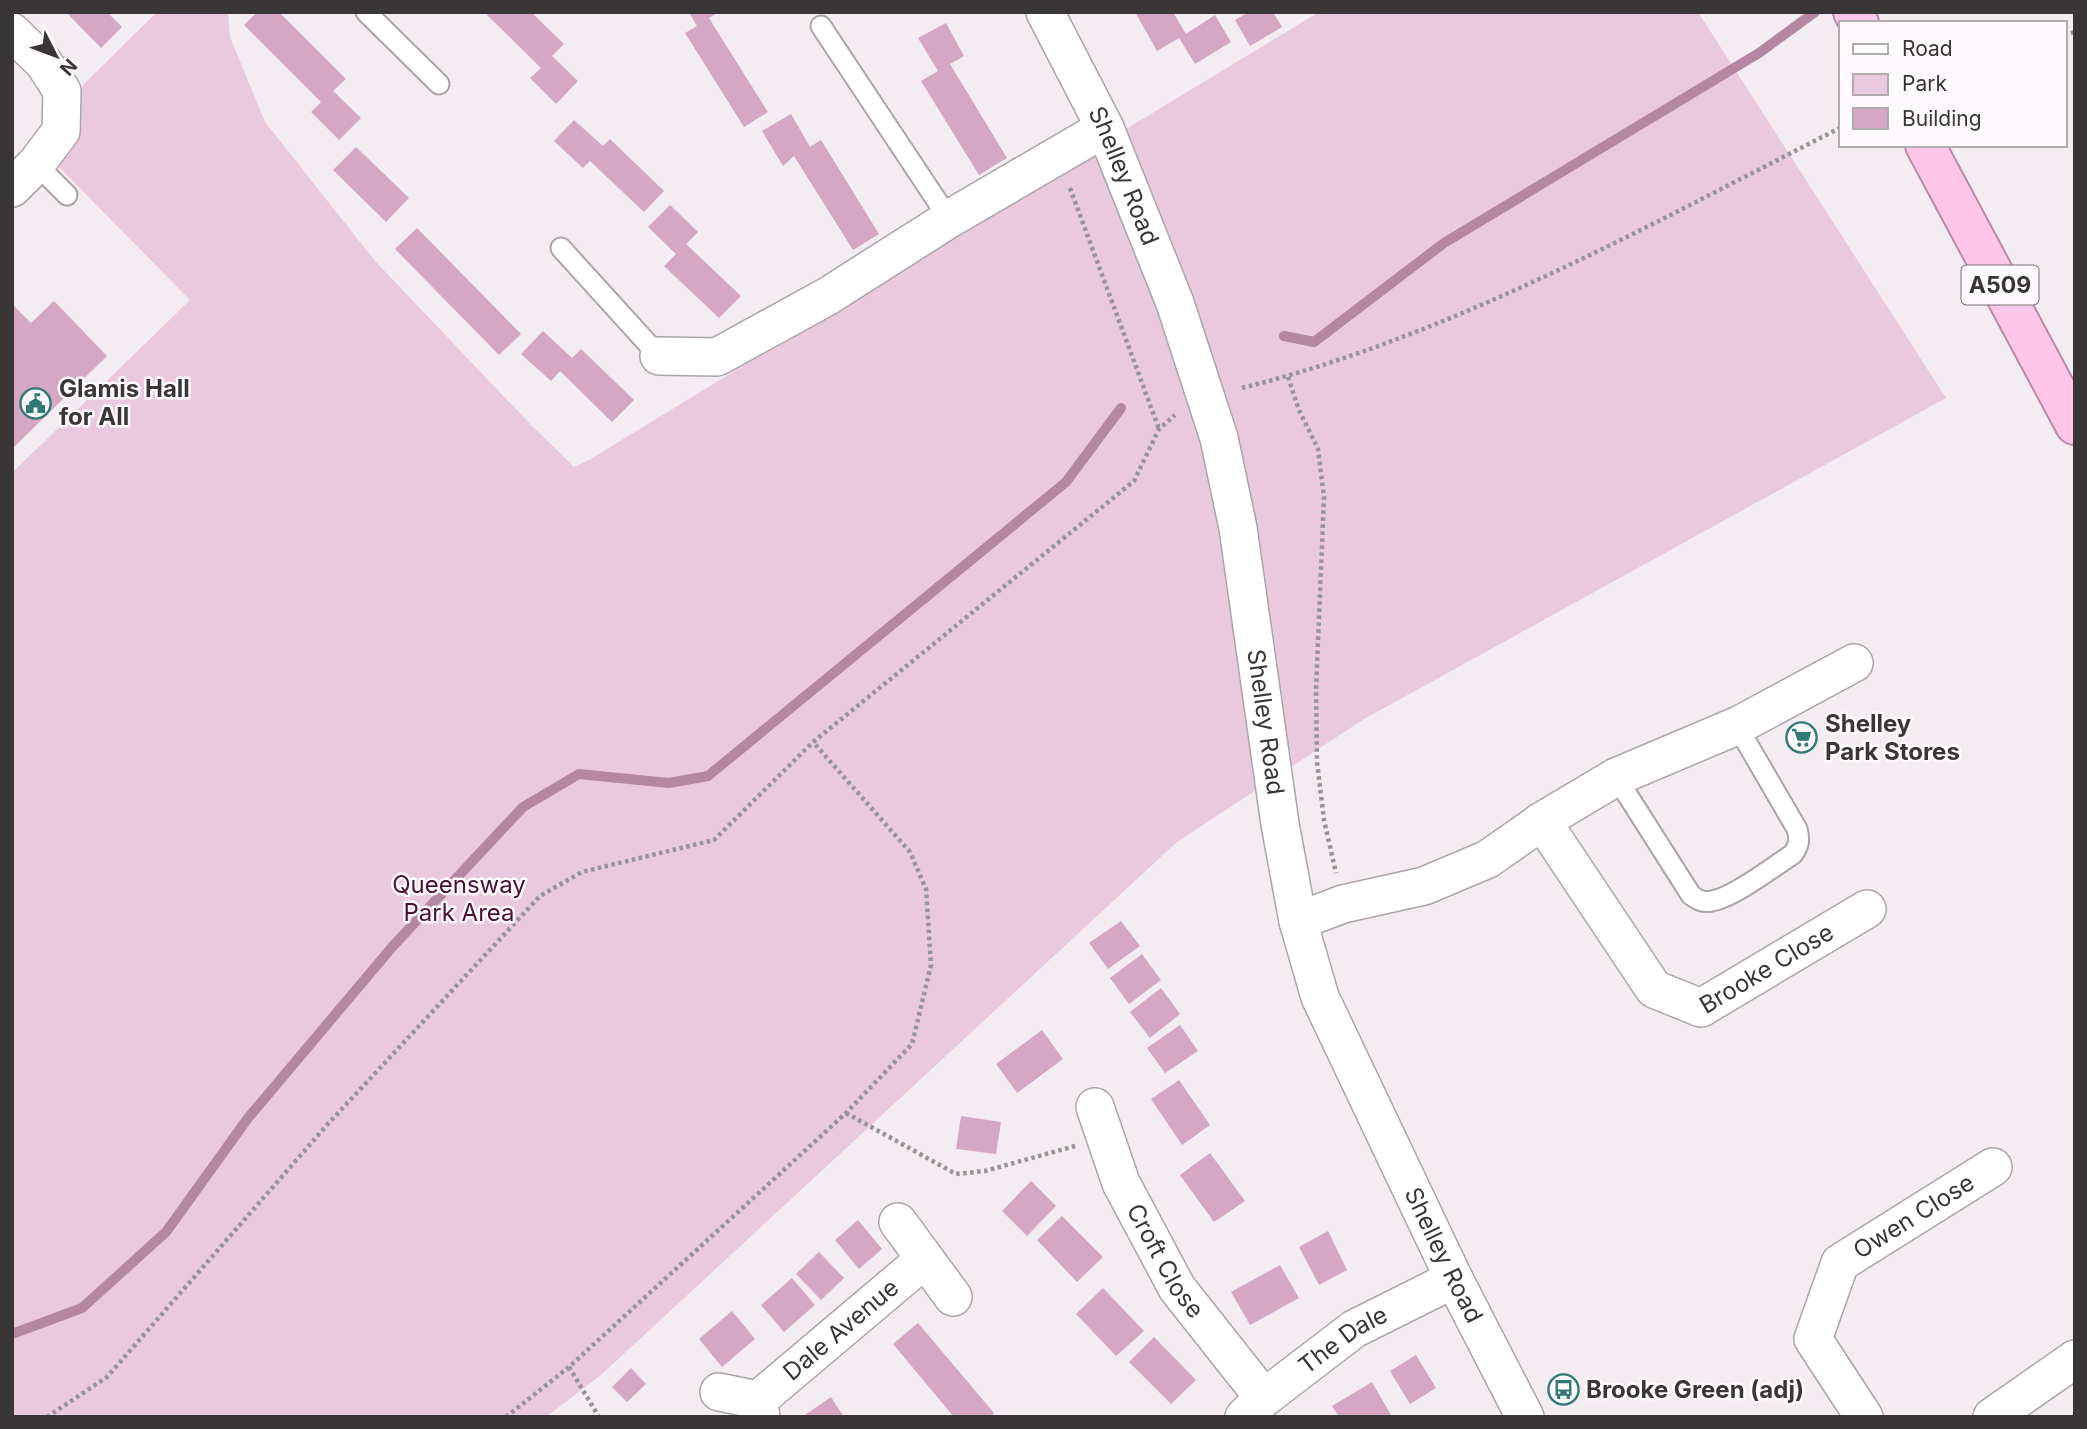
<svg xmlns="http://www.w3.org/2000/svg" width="2087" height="1429" font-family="Inter,sans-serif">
<rect width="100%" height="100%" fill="#f3ecf0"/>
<!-- green -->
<polygon fill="#eac9dd" points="157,12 228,12 230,37 265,122 375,261 531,425 574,467 589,460 1054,176 1136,123 1319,12 1698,12 1946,398 1364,719 1177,842 601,1375 546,1417 12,1417 12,473 190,300 58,166 82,86"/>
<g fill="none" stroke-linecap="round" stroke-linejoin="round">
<!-- stream -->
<g stroke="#b386a2" stroke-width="10">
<polyline points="1284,336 1314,342 1444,243 1759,53 1815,12"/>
<polyline points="12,1334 82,1308 166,1232 248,1118 393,946 523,807 579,774 669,783 708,776 1066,482 1121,408"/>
</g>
</g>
<!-- building -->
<g fill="#d5a7c4">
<polygon points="66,12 107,12 122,27 101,48"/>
<polygon points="257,12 279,12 346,79 333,91 361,118 339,140 311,112 321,102 244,25"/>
<polygon points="490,12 531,12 564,44 552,56 578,81 556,104 530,78 541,68 487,15"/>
<polygon points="689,12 719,12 709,18 768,112 744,127 685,33 697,26"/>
<polygon points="1135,12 1173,12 1186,34 1215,15 1231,42 1195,64 1179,38 1157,51"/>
<polygon points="1249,12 1273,12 1282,27 1250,46 1235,20"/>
<polygon points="946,23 964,56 950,64 1007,158 979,175 921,81 938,71 918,38"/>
<polygon points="791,114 810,147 821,140 879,234 853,250 794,156 783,166 762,131"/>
<polygon points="574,120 603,146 610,139 664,191 644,212 590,161 583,168 554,141"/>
<polygon points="356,147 409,198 386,222 333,170"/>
<polygon points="670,205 698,232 686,244 741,296 719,318 664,266 676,254 648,227"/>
<polygon points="417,228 521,334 499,355 395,249"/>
<polygon points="54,301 107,356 12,449 12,304 31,323"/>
<polygon points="543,331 572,358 581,349 634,400 612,422 560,371 551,381 521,354"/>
<polygon points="1121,921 1140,946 1108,969 1089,943"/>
<polygon points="1142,954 1161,980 1129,1004 1110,978"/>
<polygon points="1161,988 1180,1014 1150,1038 1130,1012"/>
<polygon points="1180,1025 1198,1051 1165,1073 1147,1048"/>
<polygon points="1042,1030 1063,1059 1017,1093 996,1064"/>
<polygon points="1179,1080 1210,1125 1182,1145 1151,1099"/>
<polygon points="961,1116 1001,1122 996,1154 956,1149"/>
<polygon points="1210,1153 1245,1201 1214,1222 1180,1175"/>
<polygon points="1031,1181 1056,1206 1027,1236 1002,1211"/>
<polygon points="1062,1216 1103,1257 1077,1282 1037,1240"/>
<polygon points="858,1220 882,1249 859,1269 835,1240"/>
<polygon points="1328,1231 1347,1270 1319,1285 1299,1247"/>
<polygon points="819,1252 844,1278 821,1300 796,1274"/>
<polygon points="1280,1265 1299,1298 1250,1325 1231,1292"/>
<polygon points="792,1278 815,1305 784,1332 761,1305"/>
<polygon points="1103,1288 1144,1331 1116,1356 1076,1314"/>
<polygon points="732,1311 755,1339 722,1367 699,1339"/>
<polygon points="918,1323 994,1413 990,1417 954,1417 893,1344"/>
<polygon points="1154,1337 1196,1380 1171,1404 1129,1362"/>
<polygon points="1416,1355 1436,1388 1410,1404 1390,1371"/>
<polygon points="631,1368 646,1384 627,1402 612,1387"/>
<polygon points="1372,1382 1391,1415 1388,1417 1339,1417 1332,1406"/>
<polygon points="831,1397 844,1417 802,1417"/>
</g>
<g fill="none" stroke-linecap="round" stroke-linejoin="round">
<defs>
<g id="service">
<polyline points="366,12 439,84"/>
<polyline points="821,26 949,219"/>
<polyline points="36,164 67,195"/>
<polyline points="561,248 659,356"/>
<path d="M 1616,777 L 1691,895 C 1698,900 1703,903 1712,901 C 1734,897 1773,867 1793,854 C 1799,845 1800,840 1797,829 L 1744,738 L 1739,725"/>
</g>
<g id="minor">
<path id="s1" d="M 1045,12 L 1105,128 L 1175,303 L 1219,438 L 1238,528 L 1280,824 L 1298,921 L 1320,997 L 1454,1279 L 1525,1417"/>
<polyline points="12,32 44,63 62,91 61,131 36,164 12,188"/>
<polyline points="659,356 717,357 828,296 949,219 1105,128"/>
<path id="s2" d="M 1542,821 L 1654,989 L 1701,1008 L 1867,909"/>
<polyline points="1298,921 1343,904 1424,886 1488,859 1542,821 1616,777 1739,725 1854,663"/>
<path id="s3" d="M 1095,1107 L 1121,1183 L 1177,1288 L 1264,1398"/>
<polyline points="898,1222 953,1297"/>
<polyline points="719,1392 758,1400"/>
<path id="s4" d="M 761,1417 L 758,1400 L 925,1259"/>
<path id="s5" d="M 1244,1417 L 1264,1398 L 1354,1329 L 1454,1279"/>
<path id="s6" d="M 1864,1417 L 1813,1339 L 1840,1263 L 1993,1167"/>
<polyline points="1992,1417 2075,1359"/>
</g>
<g id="trunk">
<polyline points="1853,12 1859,23"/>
<polyline points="1925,145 2075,425"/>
</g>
</defs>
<!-- service casing -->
<use href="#service" stroke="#aba5a9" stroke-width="23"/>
<!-- minor casing -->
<use href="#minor" stroke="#aba5a9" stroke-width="40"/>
<!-- trunk casing -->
<use href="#trunk" stroke="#ba8aa8" stroke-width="42"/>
<!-- path -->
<g stroke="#989396" stroke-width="4.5" stroke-dasharray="3.5 3.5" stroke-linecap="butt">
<polyline points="2064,35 2075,32"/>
<polyline points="1070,188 1159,429"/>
<polyline points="1288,377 1299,410 1318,449 1324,497 1316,690 1317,762 1324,820 1336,873"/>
<path d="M 1242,388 C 1454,335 1647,226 1840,128"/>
<polyline points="846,1113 956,1174 985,1171 1075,1146"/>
<polyline points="569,1367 599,1417"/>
<polyline points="47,1417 107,1377 327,1125 540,896 582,872 714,840 813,742 1134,481 1159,429 1175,415"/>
<polyline points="506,1417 569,1367 846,1113 912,1044 931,965 926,889 910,852 813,742"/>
</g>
<!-- service -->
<use href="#service" stroke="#fff" stroke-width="19"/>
<!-- minor -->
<use href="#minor" stroke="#fff" stroke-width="37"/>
<!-- trunk -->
<use href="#trunk" stroke="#ffc6ea" stroke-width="38"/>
</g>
<!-- icons -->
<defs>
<symbol id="civic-ring" viewBox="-11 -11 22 22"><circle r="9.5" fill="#fffafd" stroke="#307975" stroke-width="1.5"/><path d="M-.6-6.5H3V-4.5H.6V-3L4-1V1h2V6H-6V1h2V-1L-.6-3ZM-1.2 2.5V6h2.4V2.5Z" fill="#307975"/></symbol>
<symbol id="supermarket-ring" viewBox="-11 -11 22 22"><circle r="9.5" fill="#fffafd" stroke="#307975" stroke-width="1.5"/><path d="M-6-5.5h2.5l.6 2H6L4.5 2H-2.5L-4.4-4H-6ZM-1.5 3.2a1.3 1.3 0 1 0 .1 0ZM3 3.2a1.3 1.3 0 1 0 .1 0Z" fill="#307975"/></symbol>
<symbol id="bus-ring" viewBox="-11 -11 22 22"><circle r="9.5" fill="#fffafd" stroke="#307975" stroke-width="1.5"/><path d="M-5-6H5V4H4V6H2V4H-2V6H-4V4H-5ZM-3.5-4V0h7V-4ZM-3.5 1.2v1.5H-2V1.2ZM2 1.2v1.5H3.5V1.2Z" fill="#307975"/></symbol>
</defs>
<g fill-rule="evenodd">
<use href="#civic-ring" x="18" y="386" width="35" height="35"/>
<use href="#supermarket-ring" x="1784" y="720" width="35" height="35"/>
<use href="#bus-ring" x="1546" y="1372" width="35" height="35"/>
</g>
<g text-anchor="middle" stroke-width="5" stroke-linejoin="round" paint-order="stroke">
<!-- shield labels -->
<rect fill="#fffafd" stroke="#747173" stroke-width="2" x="1961.5" y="265.5" width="77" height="39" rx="5"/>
<g font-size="23" font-weight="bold" fill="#393638">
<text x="2000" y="293">A509</text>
</g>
<!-- street labels -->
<g font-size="24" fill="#393638" stroke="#fffafd">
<text dy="8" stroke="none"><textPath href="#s1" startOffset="182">Shelley Road</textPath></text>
<text dy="8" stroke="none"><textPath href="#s1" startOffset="749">Shelley Road</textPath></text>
<text dy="8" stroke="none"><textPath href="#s2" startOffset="329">Brooke Close</textPath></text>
<text dy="8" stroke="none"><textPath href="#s6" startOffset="261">Owen Close</textPath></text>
<text dy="8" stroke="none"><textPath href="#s1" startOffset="1316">Shelley Road</textPath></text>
<text dy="8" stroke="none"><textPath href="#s3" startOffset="170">Croft Close</textPath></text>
<text dy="8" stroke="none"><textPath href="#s4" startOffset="126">Dale Avenue</textPath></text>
<text dy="8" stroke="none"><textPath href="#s5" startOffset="126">The Dale</textPath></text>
</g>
<!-- poi labels -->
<g font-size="24" font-weight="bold" fill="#393638" stroke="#fffafd" text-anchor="start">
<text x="59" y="397">Glamis Hall<tspan x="59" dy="28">for All</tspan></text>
<text x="1825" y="732">Shelley<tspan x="1825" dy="28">Park Stores</tspan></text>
<text x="1586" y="1398">Brooke Green (adj)</text>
</g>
<!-- park labels -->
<g font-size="24" fill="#471038" stroke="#fffafd">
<text x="459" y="893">Queensway<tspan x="459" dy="28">Park Area</tspan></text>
</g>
</g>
<!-- border -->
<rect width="2087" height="1429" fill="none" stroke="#393638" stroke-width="28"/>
<!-- legend -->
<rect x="1839" y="21" width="228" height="126" fill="#fffafd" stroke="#b0acae" stroke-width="2"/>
<rect x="1853" y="44" width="35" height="10" fill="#ffffff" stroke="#b0acae" stroke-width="2"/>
<text x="1902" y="56" font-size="21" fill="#393638">Road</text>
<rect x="1853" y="74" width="35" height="21" fill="#eac9dd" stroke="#b0acae" stroke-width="2"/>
<text x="1902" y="91" font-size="21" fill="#393638">Park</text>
<rect x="1853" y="108" width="35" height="21" fill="#d5a7c4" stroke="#b0acae" stroke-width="2"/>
<text x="1902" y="126" font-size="21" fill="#393638">Building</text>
<!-- north arrow -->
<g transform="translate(56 56) rotate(132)" stroke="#fffafd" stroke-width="5" paint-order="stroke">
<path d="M0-5L12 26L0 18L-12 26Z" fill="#393638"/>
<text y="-10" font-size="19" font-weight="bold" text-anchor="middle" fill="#393638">N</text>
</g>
</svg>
